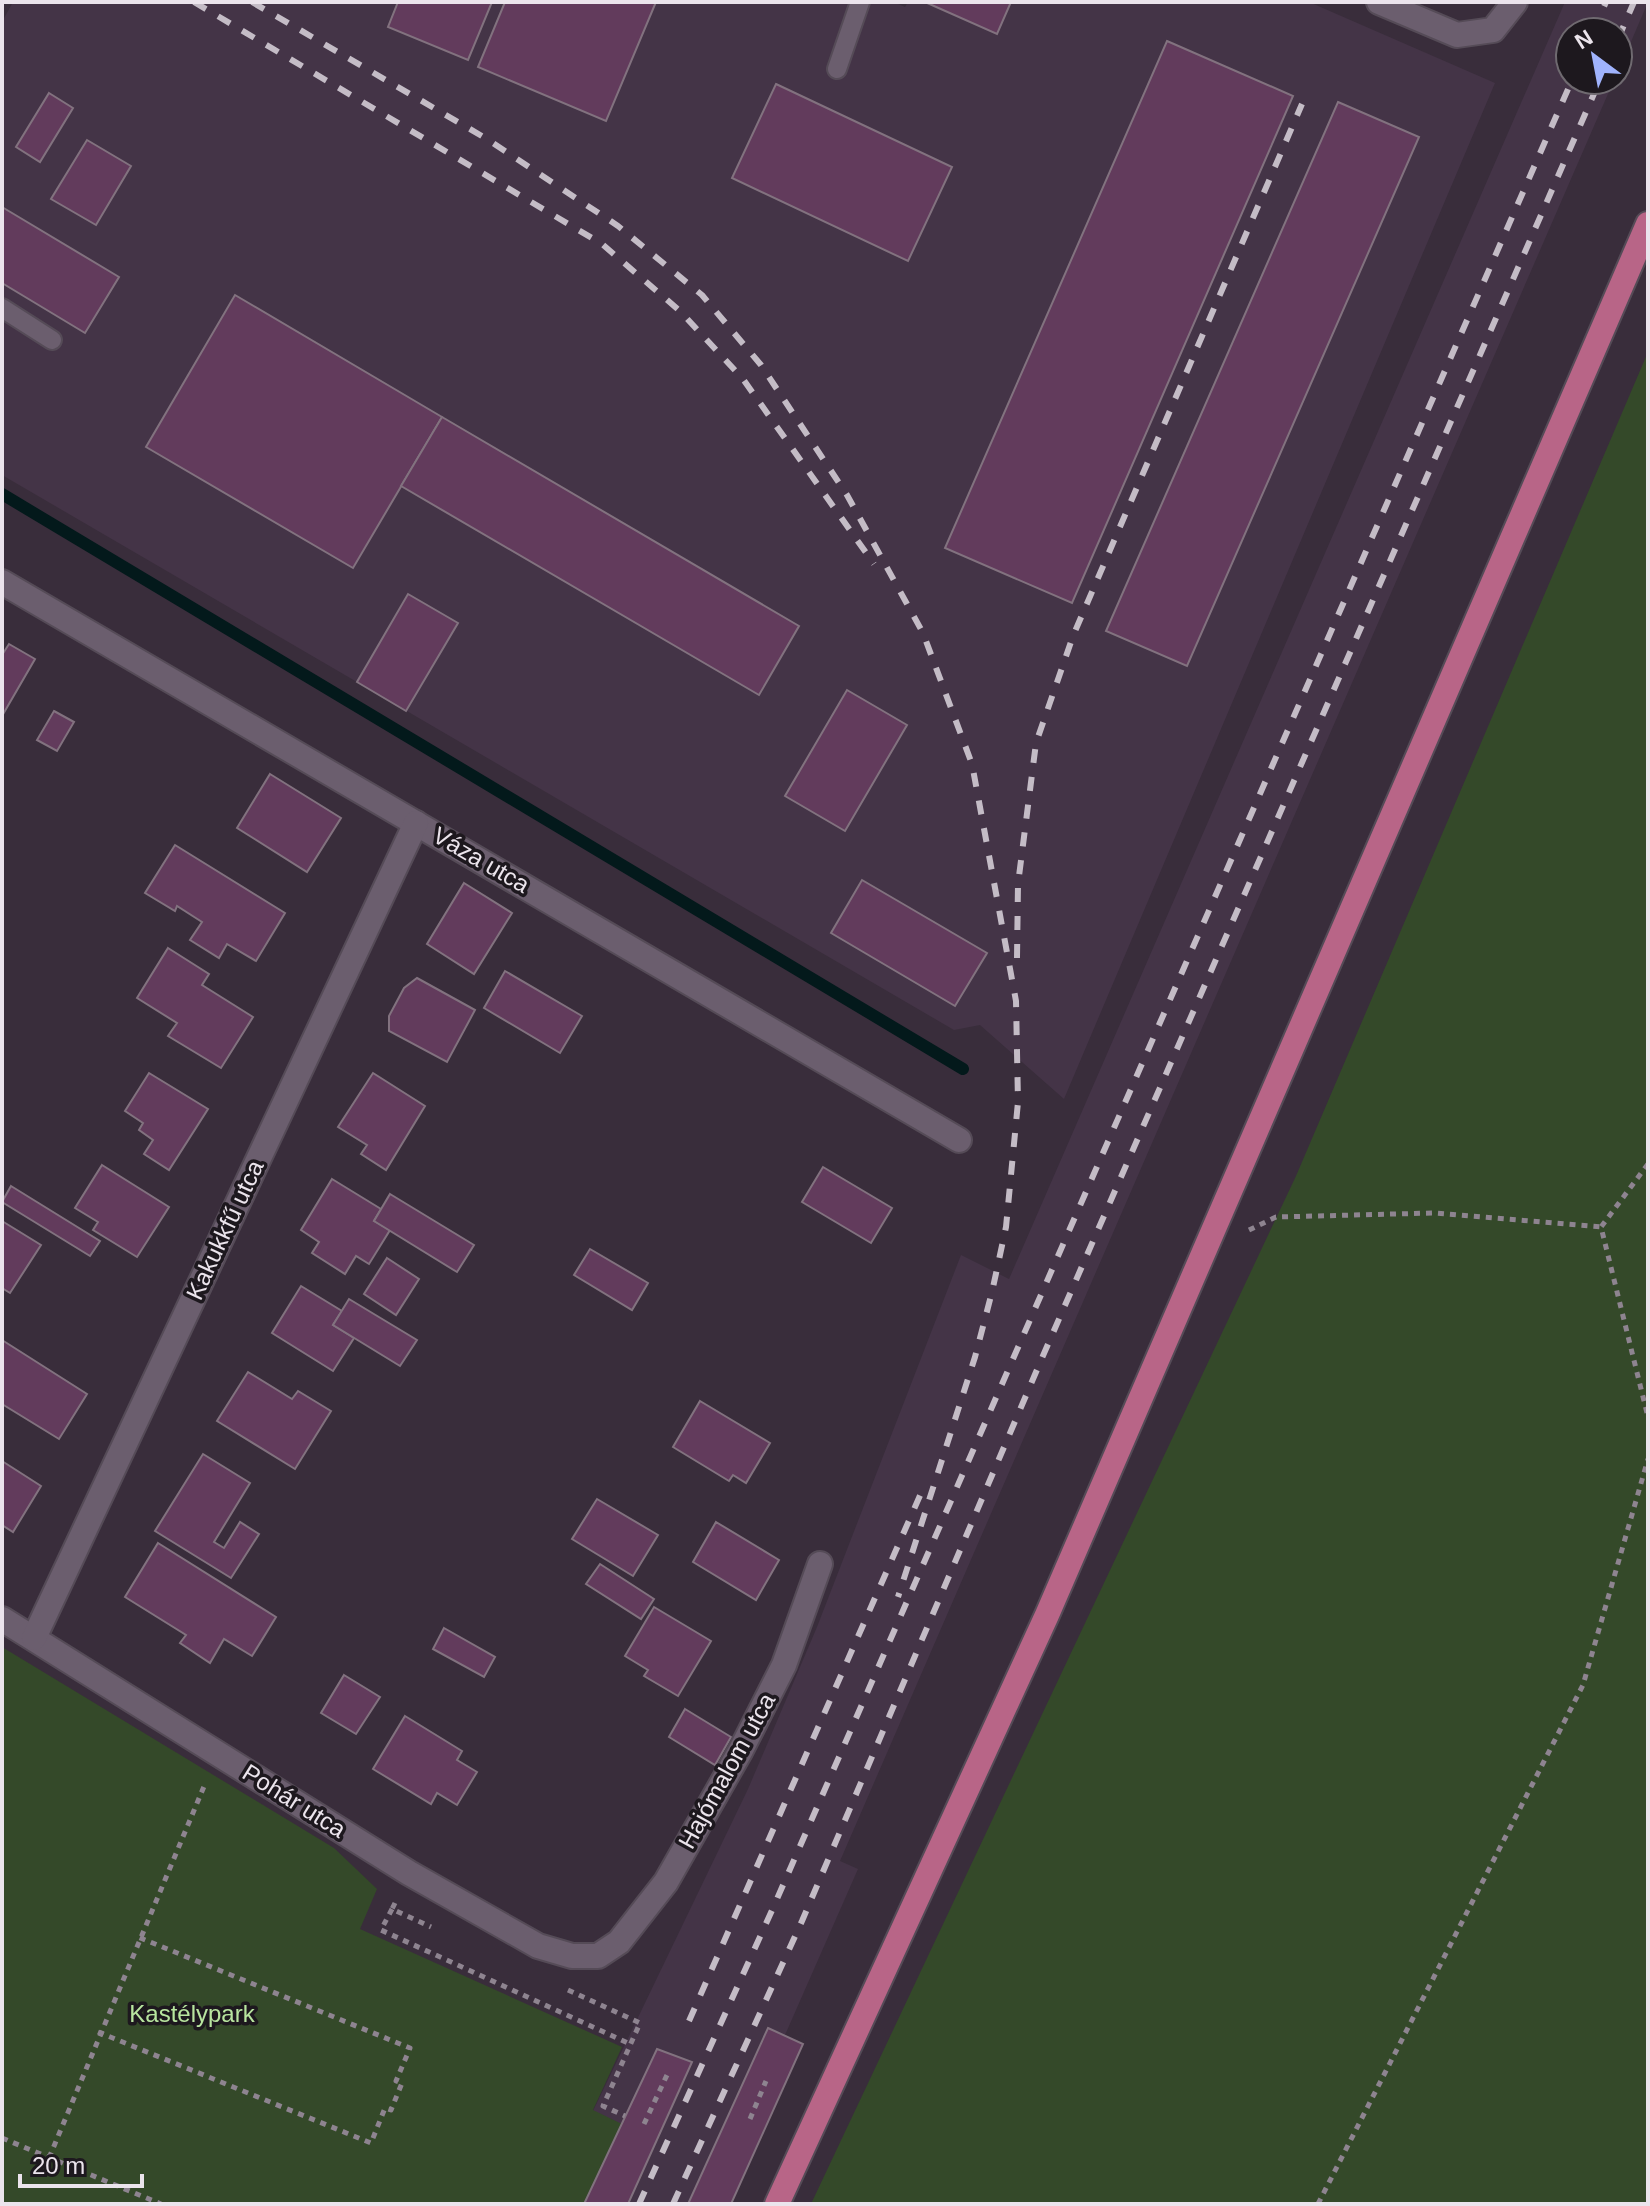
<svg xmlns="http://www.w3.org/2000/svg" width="1650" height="2206" font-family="Helvetica,sans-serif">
<rect width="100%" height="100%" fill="#392d3b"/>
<!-- built -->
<g fill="#443447">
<polygon points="13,2 894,2 905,7 908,2 1309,2 1495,83 1064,1099 980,1025 954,1030 2,475 2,22"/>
<polygon points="1565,2 1648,2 1618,72 1618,32 1570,32 1570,80 1614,80 840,1861 858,1869 785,2035 803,2044 731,2204 584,2204 593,2111 748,1789 817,1627 961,1255 1009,1279"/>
</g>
<!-- green -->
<g fill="#344929">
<polygon points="1648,352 1648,2204 811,2204 1296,1176"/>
<polygon points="2,1647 334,1848 377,1889 360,1929 622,2047 593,2110 622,2124 584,2204 2,2204"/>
</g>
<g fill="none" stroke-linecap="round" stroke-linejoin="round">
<!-- stream -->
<polyline stroke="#03191b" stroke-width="12" points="2,494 963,1069"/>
</g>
<!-- building -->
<g fill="#623b5c" stroke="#82727f" stroke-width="2">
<polygon points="398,2 492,2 468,60 388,27"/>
<polygon points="505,2 656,2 606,121 478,67"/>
<polygon points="925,2 1011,2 997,34"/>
<polygon points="1167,41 1293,96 1072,603 945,548"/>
<polygon points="776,84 952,167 908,261 732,178"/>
<polygon points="49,93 73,108 40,162 16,147"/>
<polygon points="1338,102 1419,137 1187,666 1106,631"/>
<polygon points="87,140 131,166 96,225 51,199"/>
<polygon points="2,207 119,277 85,333 2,283"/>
<polygon points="235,295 442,417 353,568 146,447"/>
<polygon points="442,417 799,626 759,695 401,486"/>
<polygon points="408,594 458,623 406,711 357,682"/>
<polygon points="9,644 35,659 2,716 2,655"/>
<polygon points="847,690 907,725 845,831 785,796"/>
<polygon points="54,711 74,722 57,751 37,740"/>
<polygon points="270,774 341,818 307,872 237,828"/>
<polygon points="175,845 285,913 256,961 227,944 219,958 190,940 202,922 177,906 175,911 145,893"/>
<polygon points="862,880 987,953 955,1006 831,933"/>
<polygon points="464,883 512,913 474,974 427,944"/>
<polygon points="168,948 209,974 202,985 253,1017 221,1068 168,1036 177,1023 137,998"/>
<polygon points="505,971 582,1016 560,1053 484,1008"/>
<polygon points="417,978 475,1010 447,1062 389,1031 389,1016 404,988"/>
<polygon points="149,1073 208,1109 169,1170 144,1154 153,1140 139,1130 143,1123 125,1111"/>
<polygon points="373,1073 425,1106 386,1170 361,1154 367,1145 338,1127"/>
<polygon points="102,1165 169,1207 137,1257 93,1230 98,1222 75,1208"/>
<polygon points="823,1167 892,1208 871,1243 802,1202"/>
<polygon points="332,1179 381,1209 374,1221 390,1230 369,1264 356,1256 345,1274 312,1253 319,1242 301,1230"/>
<polygon points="11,1186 100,1241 90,1256 2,1202"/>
<polygon points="390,1194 474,1245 457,1272 374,1221"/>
<polygon points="2,1221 41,1245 10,1293 2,1288"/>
<polygon points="590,1249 648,1283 632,1310 574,1275"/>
<polygon points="387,1258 419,1279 396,1315 364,1294"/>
<polygon points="301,1286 342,1311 333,1325 354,1338 333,1371 272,1333"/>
<polygon points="349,1299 417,1340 400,1366 333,1325"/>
<polygon points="2,1340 87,1394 59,1439 2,1404"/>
<polygon points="248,1372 292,1399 298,1391 331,1411 295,1469 217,1421"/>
<polygon points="700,1401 770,1443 746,1483 733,1475 729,1481 673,1447"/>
<polygon points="203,1454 250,1483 214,1542 224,1548 240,1522 259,1534 231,1578 155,1531"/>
<polygon points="2,1461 41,1486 13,1532 2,1525"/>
<polygon points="597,1499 658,1535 633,1576 572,1539"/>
<polygon points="716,1522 779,1560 756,1600 693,1562"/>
<polygon points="158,1543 276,1617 252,1656 224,1639 210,1663 180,1643 186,1635 125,1597"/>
<polygon points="600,1564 654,1599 641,1619 586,1584"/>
<polygon points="654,1607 711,1641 678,1696 644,1676 648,1670 625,1656"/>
<polygon points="444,1628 495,1657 484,1677 433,1649"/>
<polygon points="344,1675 380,1697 356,1734 321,1713"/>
<polygon points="685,1709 731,1737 715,1765 669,1737"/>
<polygon points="405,1716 462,1751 457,1760 477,1772 457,1805 437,1793 431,1804 373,1769"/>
<polygon points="768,2028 803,2044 731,2204 688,2204"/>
<polygon points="657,2049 692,2062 628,2204 584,2204"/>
</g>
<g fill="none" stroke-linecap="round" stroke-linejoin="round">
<defs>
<g id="service">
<polyline points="837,69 860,2"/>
<polyline points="2,308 52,340"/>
</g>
<g id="minor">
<polyline points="1379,2 1457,35 1493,30 1515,2"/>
<polyline points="2,582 959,1140"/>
<polyline points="2,1619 409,1873 538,1946 572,1956 598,1956 619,1942 666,1882 741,1750 784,1665 820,1564"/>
<polyline points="34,1638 416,823"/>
</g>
<polyline id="primary" points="777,2204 1047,1615 1648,224"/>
</defs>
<!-- service casing -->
<use href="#service" stroke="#554b57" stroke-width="22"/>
<!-- minor casing -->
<use href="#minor" stroke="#554b57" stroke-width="28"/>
<!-- primary casing -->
<use href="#primary" stroke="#554b57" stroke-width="28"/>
<!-- path -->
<g stroke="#8e8490" stroke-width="5" stroke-dasharray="6 6" stroke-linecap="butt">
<polyline points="1648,1164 1601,1227 1648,1417"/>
<polyline points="1249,1230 1276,1217 1434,1213 1601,1227"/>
<polyline points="395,1903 392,1909 431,1927"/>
<polyline points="392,1909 381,1930 630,2044"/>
<polyline points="568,1990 640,2023 603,2106 625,2116"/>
<polyline points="98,2032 371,2143 385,2108 391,2110 402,2083 396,2081 410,2048 138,1937"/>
<polyline points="750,2119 766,2081"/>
<polyline points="644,2124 667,2075"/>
<polyline points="2,2138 161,2204"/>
<polyline points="49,2158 205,1784"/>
<polyline points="1318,2204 1583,1685 1648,1459"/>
</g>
<!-- service -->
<use href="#service" stroke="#6b5e6e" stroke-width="18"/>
<!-- minor -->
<use href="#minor" stroke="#6b5e6e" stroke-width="24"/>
<!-- primary -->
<use href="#primary" stroke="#b86587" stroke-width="24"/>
<!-- rail -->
<g stroke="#c4bcc6" stroke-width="6" stroke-dasharray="14 14" stroke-linecap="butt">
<polyline points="194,2 602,244 680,311 743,379 874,564"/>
<polyline points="252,2 487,139 618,226 702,295 761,365 847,495 923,633 972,764 1016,1001 1018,1102 1006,1227 992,1292 975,1357 898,1597"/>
<polyline points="1593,32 1606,2"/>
<polyline points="1618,39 1634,2"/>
<polyline points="1017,958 1018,884 1036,743 1073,636 1302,104"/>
<polyline points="689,2021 922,1491"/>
<polyline points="639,2204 773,1908 1572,80"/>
<polyline points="673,2204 802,1921 1042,1358 1600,80"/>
</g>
</g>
<g text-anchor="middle" stroke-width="7" stroke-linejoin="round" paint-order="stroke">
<!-- street labels -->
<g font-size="24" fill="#ebe4ec" stroke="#1d181e">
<text transform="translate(481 860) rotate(30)" y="8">Váza utca</text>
<text transform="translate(225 1230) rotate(-65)" y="8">Kakukkfű utca</text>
<text transform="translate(727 1771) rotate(-61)" y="8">Hajómalom utca</text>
<text transform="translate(294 1801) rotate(32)" y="8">Pohár utca</text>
</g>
<!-- park labels -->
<g font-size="24" fill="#b8e59f" stroke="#1d181e">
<text x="192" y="2022">Kastélypark</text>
</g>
</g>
<!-- border -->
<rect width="1650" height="2206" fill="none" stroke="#ebe4ec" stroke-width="8"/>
<!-- north arrow -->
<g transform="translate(1594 56) rotate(328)"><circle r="38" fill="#1d181e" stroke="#6f6a70" stroke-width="2"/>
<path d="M0-6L14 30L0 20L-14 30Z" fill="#a0b3fd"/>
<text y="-12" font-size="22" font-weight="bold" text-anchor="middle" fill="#ebe4ec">N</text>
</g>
<!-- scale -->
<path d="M20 2174v12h122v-12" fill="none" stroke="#ebe4ec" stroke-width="4"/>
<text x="32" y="2174" font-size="24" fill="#ebe4ec" stroke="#1d181e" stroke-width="6" paint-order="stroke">20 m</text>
</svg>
